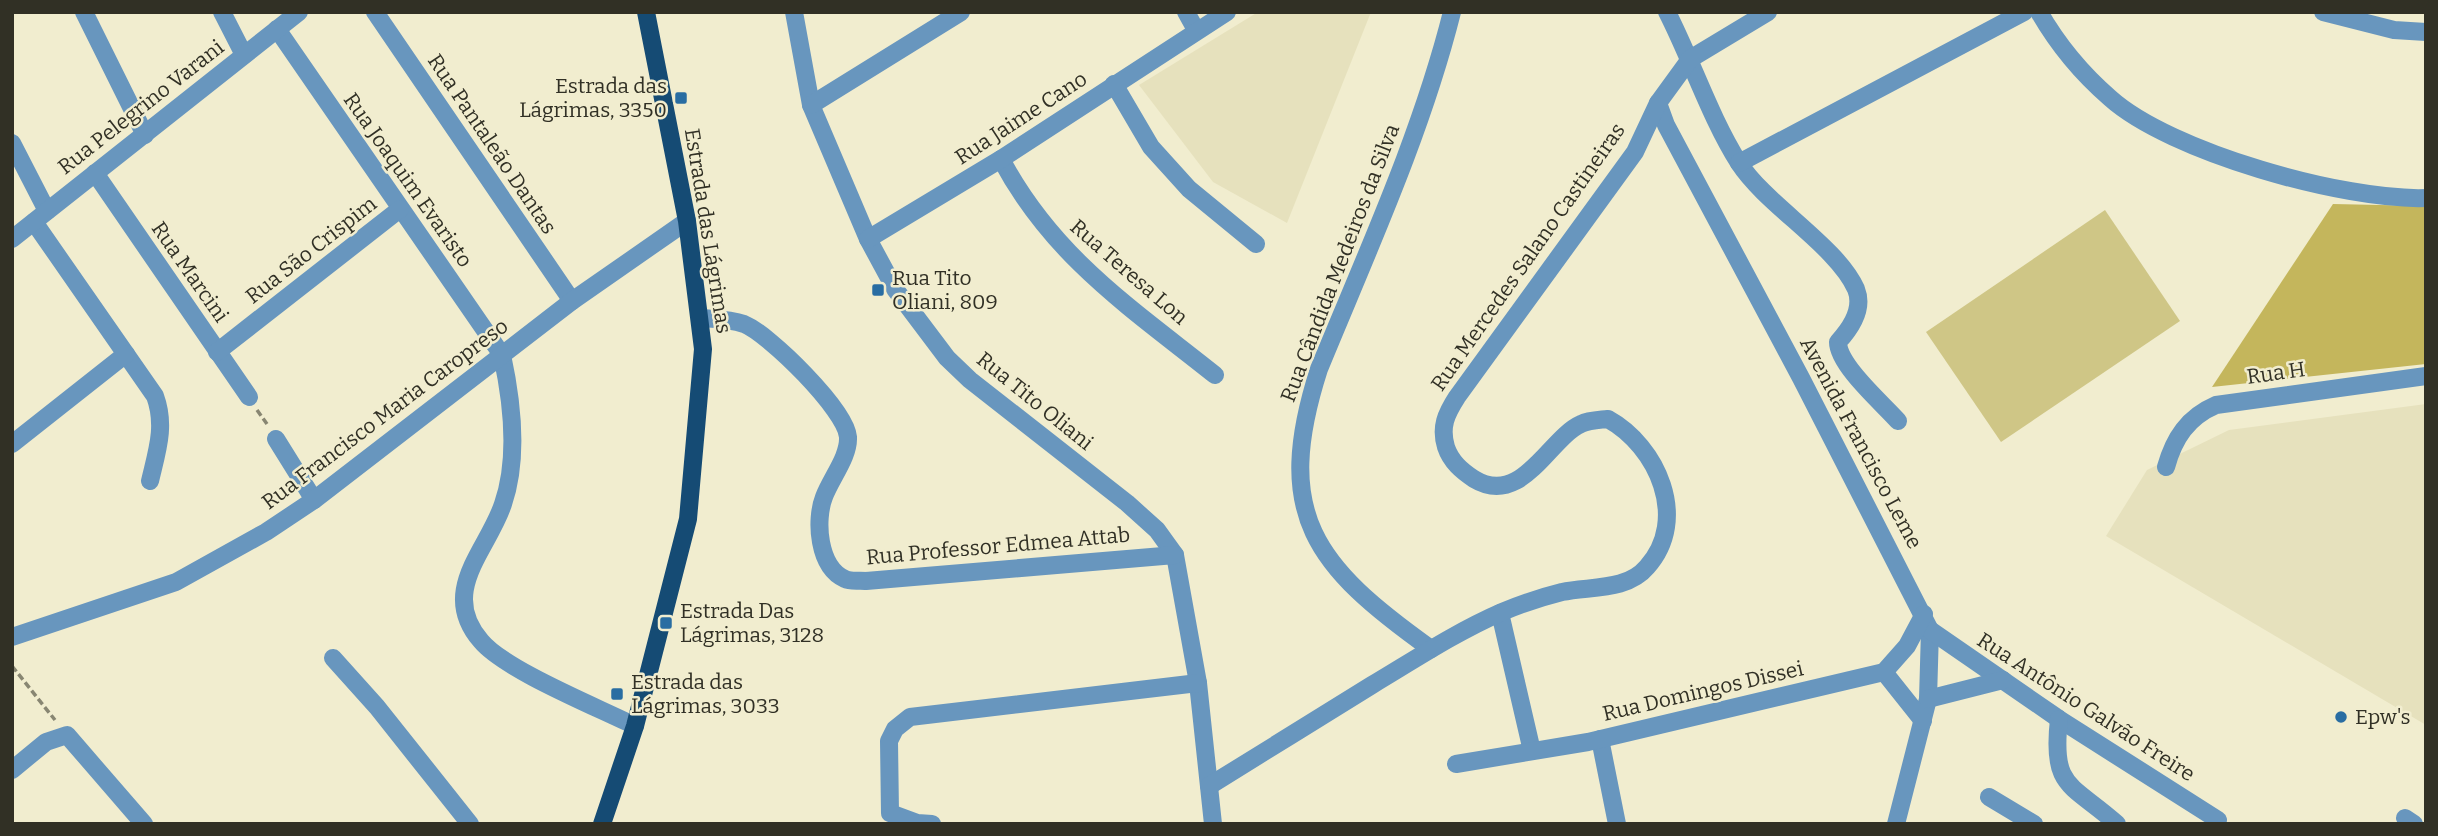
<svg xmlns="http://www.w3.org/2000/svg" width="2438" height="836" font-family="Bitter,serif">
<rect width="100%" height="100%" fill="#f1edcf"/>
<!-- built -->
<g fill="#e6e1bd">
<polygon points="1258,12 1371,12 1287,223 1213,182 1139,85"/>
<polygon points="2426,404 2426,725 2106,536 2147,470 2229,430"/>
</g>
<!-- green -->
<polygon fill="#cfc686" points="2105,210 2180,321 2001,442 1926,332"/>
<!-- forest -->
<polygon fill="#c4b65c" points="2333,204 2426,206 2426,364 2212,387"/>
<g fill="none" stroke-linecap="round" stroke-linejoin="round">
<!-- path -->
<g stroke="#888672" stroke-width="3.5" stroke-dasharray="7 3.5" stroke-linecap="butt">
<polyline points="257,410 267,424"/>
<polyline points="12,666 55,720"/>
</g>
<!-- minor -->
<g stroke="#6896be" stroke-width="18">
<polyline points="84,12 145,135"/>
<polyline points="222,12 244,55"/>
<polyline points="375,12 572,301"/>
<polyline points="794,12 811,105 868,239 895,289 947,358 970,380 1127,503 1157,530 1175,555 1198,683 1213,824"/>
<polyline points="1186,12 1196,30"/>
<path d="M 1667,12 C 1692,61 1710,117 1739,163 C 1766,205 1837,246 1856,289 C 1864,309 1851,328 1838,342 C 1838,365 1882,403 1898,421"/>
<path d="M 2039,12 C 2058,45 2081,73 2110,98 C 2170,152 2345,201 2426,198"/>
<polyline points="2323,12 2394,30 2426,32"/>
<path d="M 277,29 L 502,355 C 512,401 519,458 503,504 C 488,550 438,591 481,641 C 505,670 597,707 635,726"/>
<polyline points="1114,84 1151,147 1189,189 1256,244"/>
<polyline points="1658,103 1666,125 1801,378 1930,630 1928,699 1896,824"/>
<polyline points="811,105 961,12"/>
<polyline points="12,143 47,211"/>
<path d="M 1001,159 C 1053,257 1131,308 1215,375"/>
<polyline points="1739,163 2024,12"/>
<polyline points="95,173 249,397"/>
<path d="M 34,222 L 155,396 C 166,426 157,451 150,481"/>
<polyline points="12,239 299,12"/>
<polyline points="868,239 1001,159 1227,12"/>
<path d="M 701,318 C 715,319 730,319 744,324 C 769,334 846,410 848,437 C 849,457 831,478 824,497 C 815,520 818,567 845,579 C 851,582 859,580 866,581 L 1175,555"/>
<polyline points="217,352 400,209"/>
<polyline points="276,439 314,500"/>
<polyline points="12,444 126,354"/>
<path d="M 2166,467 C 2174,438 2188,417 2216,405 L 2426,376"/>
<polyline points="1500,613 1532,751"/>
<polyline points="1930,630 2059,719 2218,820"/>
<polyline points="12,637 176,582 266,532 314,500 572,301 687,221"/>
<path d="M 1431,649 C 1315,566 1272,515 1319,369 C 1367,252 1421,135 1452,12"/>
<polyline points="333,658 377,707 470,824"/>
<polyline points="1884,672 1923,721"/>
<polyline points="1928,699 2003,680"/>
<path d="M 2059,719 C 2051,789 2071,783 2117,824"/>
<polyline points="1600,739 1617,824"/>
<polyline points="1456,764 1588,742 1884,672 1907,646 1924,614"/>
<polyline points="12,770 46,742 67,735 144,824"/>
<path d="M 1209,786 C 1263,752 1318,719 1372,685 C 1414,660 1456,632 1502,612 C 1521,604 1542,597 1562,592 C 1590,586 1627,591 1647,567 C 1690,519 1657,446 1608,419 C 1600,420 1589,420 1581,424 C 1549,438 1522,508 1474,479 C 1462,471 1451,462 1446,447 C 1440,427 1446,414 1457,397 L 1635,152 L 1658,103 L 1690,59 L 1768,12"/>
<polyline points="1989,797 2034,824"/>
<polyline points="2405,818 2414,824"/>
<polyline points="932,824 917,823 890,813 889,741 895,729 910,717 1198,683"/>
</g>
<!-- major -->
<polyline stroke="#154b74" stroke-width="18" points="602,824 635,726 688,519 703,349 687,221 646,12"/>
</g>
<!-- markers -->
<g fill="#296da2" stroke="#f1edcf" stroke-width="2.5">
<rect x="674" y="91" width="14" height="14" rx="3.5"/>
<rect x="871" y="283" width="14" height="14" rx="3.5"/>
<rect x="659" y="616" width="14" height="14" rx="3.5"/>
<rect x="610" y="687" width="14" height="14" rx="3.5"/>
<circle cx="2341" cy="717" r="7"/>
</g>
<g text-anchor="middle" stroke-width="5" stroke-linejoin="round" paint-order="stroke">
<!-- poi labels -->
<g font-size="21" fill="#313025" stroke="#f1edcf" text-anchor="start">
<text x="667" y="93" text-anchor="end">Estrada das<tspan x="667" dy="24">Lágrimas, 3350</tspan></text>
<text x="892" y="285">Rua Tito<tspan x="892" dy="24">Oliani, 809</tspan></text>
<text x="680" y="618">Estrada Das<tspan x="680" dy="24">Lágrimas, 3128</tspan></text>
<text x="631" y="689">Estrada das<tspan x="631" dy="24">Lágrimas, 3033</tspan></text>
<text x="2355" y="724">Epw's</text>
</g>
<!-- street labels -->
<g font-size="21" fill="#313025" stroke="#f1edcf">
<text transform="translate(141 107) rotate(-38)" y="7">Rua Pelegrino Varani</text>
<text transform="translate(1021 118) rotate(-33)" y="7">Rua Jaime Cano</text>
<text transform="translate(492 144) rotate(56)" y="7">Rua Pantaleão Dantas</text>
<text transform="translate(408 180) rotate(55)" y="7">Rua Joaquim Evaristo</text>
<text transform="translate(708 231) rotate(81)" y="7">Estrada das Lágrimas</text>
<text transform="translate(311 250) rotate(-38)" y="7">Rua São Crispim</text>
<text transform="translate(1528 257) rotate(-55)" y="7">Rua Mercedes Salano Castineiras</text>
<text transform="translate(1340 263) rotate(-69)" y="7">Rua Cândida Medeiros da Silva</text>
<text transform="translate(190 272) rotate(55)" y="7">Rua Marcini</text>
<text transform="translate(1129 272) rotate(41)" y="7">Rua Teresa Lon</text>
<text transform="translate(2276 373) rotate(-8)" y="7">Rua H</text>
<text transform="translate(1035 401) rotate(39)" y="7">Rua Tito Oliani</text>
<text transform="translate(385 414) rotate(-37)" y="7">Rua Francisco Maria Caropreso</text>
<text transform="translate(1861 443) rotate(62)" y="7">Avenida Francisco Leme</text>
<text transform="translate(998 546) rotate(-5)" y="7">Rua Professor Edmea Attab</text>
<text transform="translate(1703 691) rotate(-13)" y="7">Rua Domingos Dissei</text>
<text transform="translate(2086 707) rotate(33)" y="7">Rua Antônio Galvão Freire</text>
</g>
</g>
<!-- border -->
<rect width="2438" height="836" fill="none" stroke="#313025" stroke-width="28"/>
</svg>
